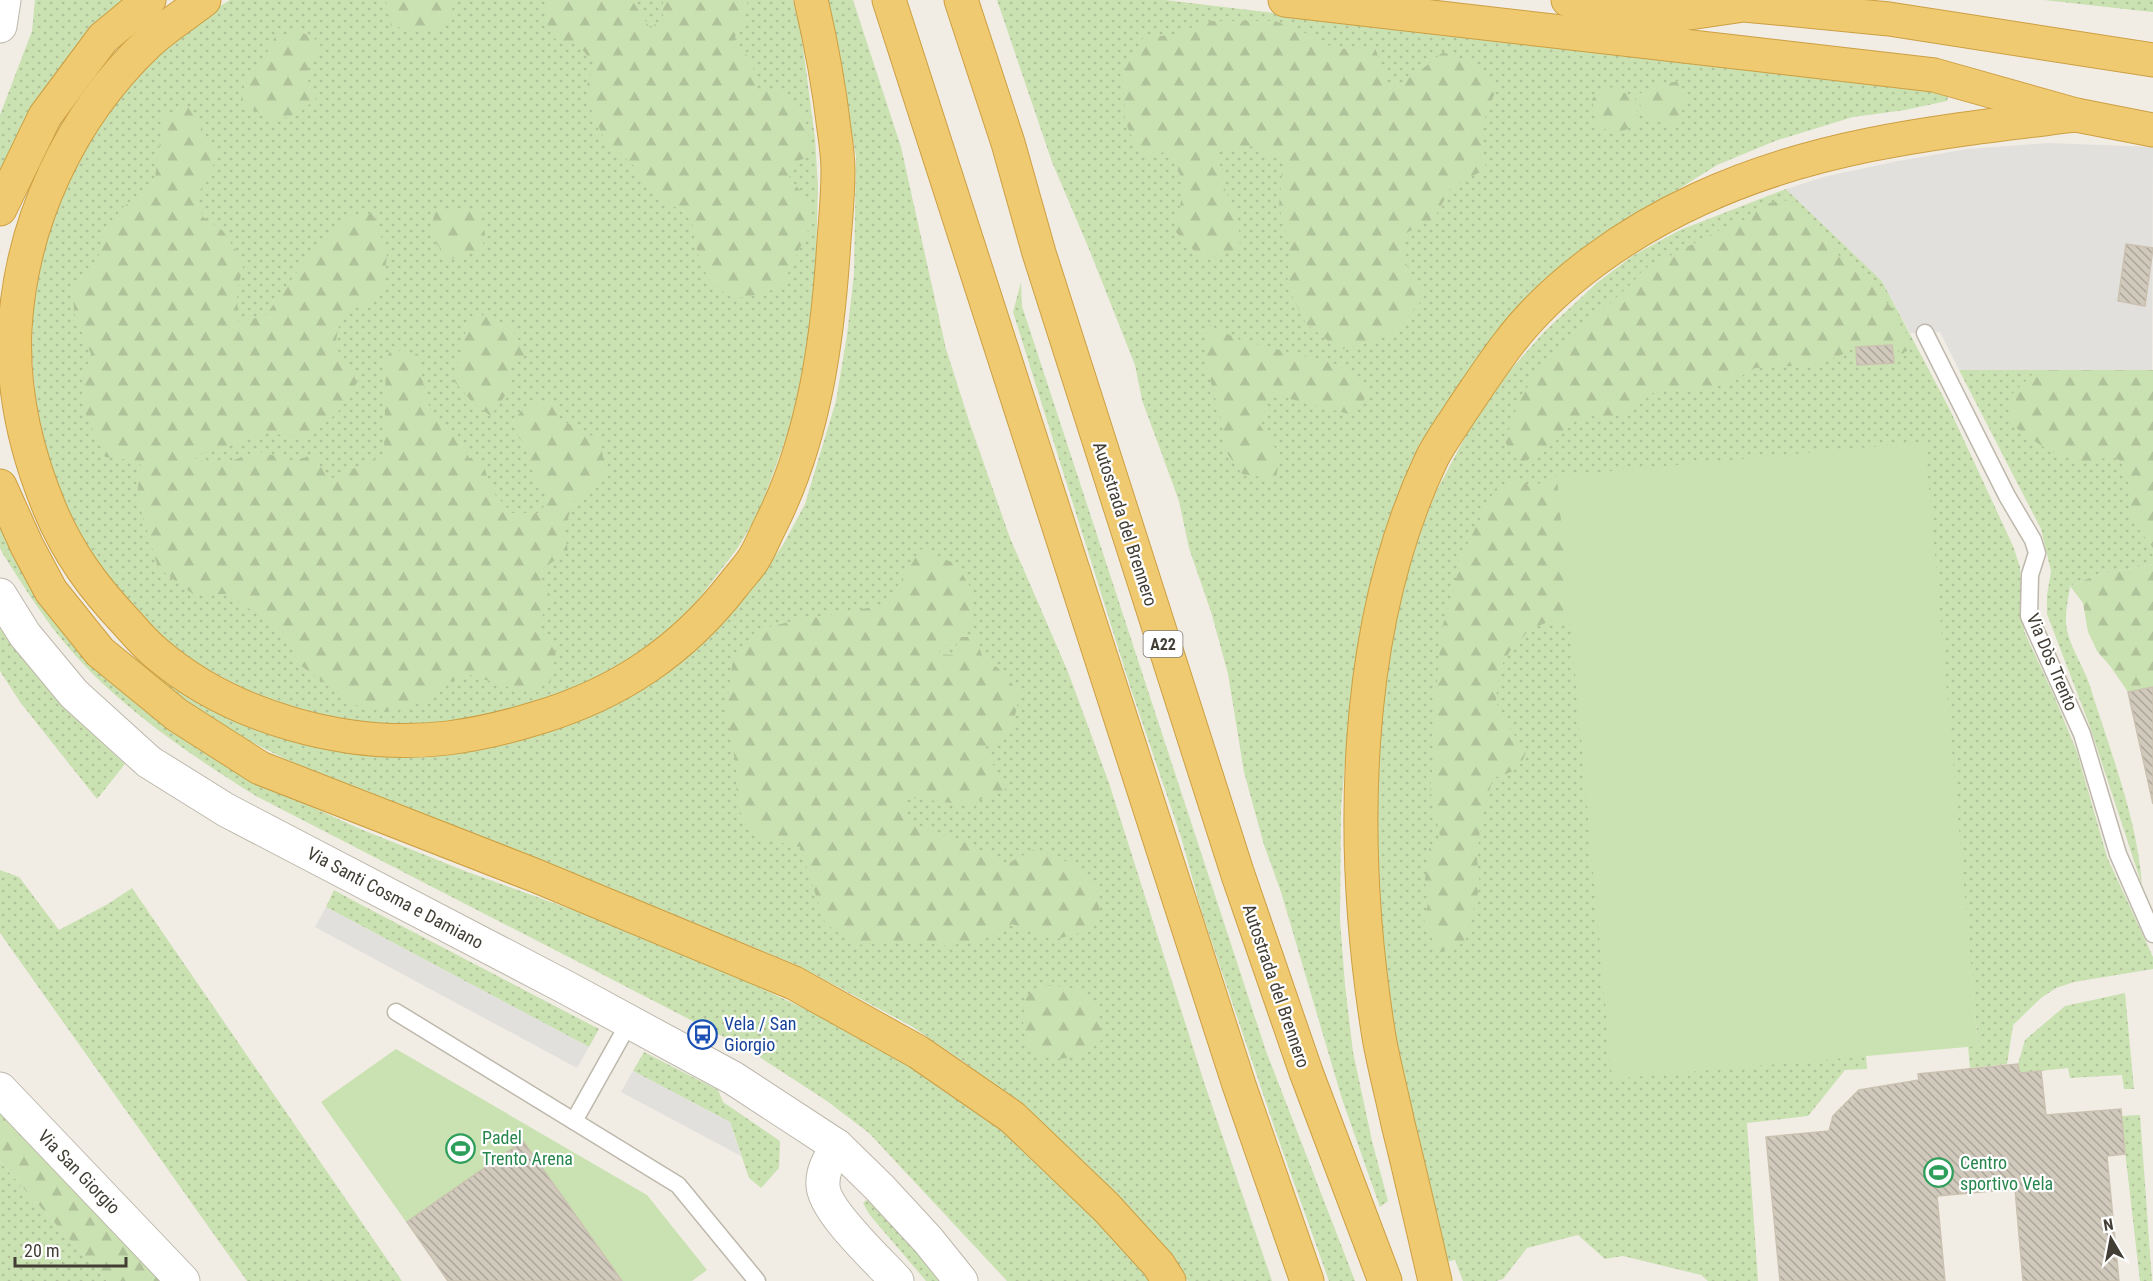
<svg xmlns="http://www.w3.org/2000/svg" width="2153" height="1281" font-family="'Roboto Condensed',sans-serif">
<defs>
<pattern id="grass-dots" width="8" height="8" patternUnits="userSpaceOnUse" patternTransform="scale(1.5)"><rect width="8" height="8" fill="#cae1b1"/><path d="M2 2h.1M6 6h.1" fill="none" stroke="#afc299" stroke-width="1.8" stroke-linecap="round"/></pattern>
<pattern id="forest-firs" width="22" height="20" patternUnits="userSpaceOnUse" patternTransform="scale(1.5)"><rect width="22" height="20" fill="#cae1b1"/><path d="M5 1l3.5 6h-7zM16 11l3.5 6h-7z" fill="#afc299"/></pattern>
<pattern id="building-back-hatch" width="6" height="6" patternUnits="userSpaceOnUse" patternTransform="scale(1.5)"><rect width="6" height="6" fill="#d1c9bc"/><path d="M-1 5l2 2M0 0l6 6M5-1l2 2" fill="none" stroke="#aba59a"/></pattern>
</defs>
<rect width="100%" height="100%" fill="#f1ede5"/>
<!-- grass -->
<g fill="url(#grass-dots)">
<polygon points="35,0 129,0 0,183 0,115 32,31"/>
<polygon points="230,0 793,0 801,32 815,138 818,187 816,262 812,323 803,378 791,424 759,512 737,549 694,605 642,655 559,697 466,723 376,725 299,710 262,698 188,659 159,636 118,596 78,540 39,439 32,357 33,289 47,224 72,165 138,67 185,27"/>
<polygon points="826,0 853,0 901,147 946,349 971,427 1010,538 1068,672 1109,783 1204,1082 1272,1281 1188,1281 1160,1246 1013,1100 961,1060 911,1026 797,965 663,910 353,792 259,746 210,720 175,693 138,660 232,713 436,751 712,632 751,590 783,545 805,504 836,401 847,335 854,274 856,156"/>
<polygon points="997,0 1165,0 1949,94 1947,101 1905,110 1853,117 1775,141 1717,165 1604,236 1497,334 1453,393 1418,452 1377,574 1361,628 1349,719 1341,807 1340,920 1345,985 1353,1052 1372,1141 1388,1201 1380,1207 1342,1099 1281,892 1264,845 1244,772 1228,674 1212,615 1189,548 1179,501 1142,400 1135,365 1089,249 1052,162"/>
<polygon points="2044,0 2153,0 2153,12 2152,12"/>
<polygon points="1786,189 1882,281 1950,410 2013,546 2020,567 2024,631 2054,696 2077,752 2107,857 2153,957 2153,969 2074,982 2056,988 2041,998 2013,1025 2007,1064 1970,1068 1968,1046 1978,1045 1944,679 1612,1078 1866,1055 1867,1069 1845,1070 1808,1116 1747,1123 1758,1281 1708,1281 1701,1275 1623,1256 1605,1259 1578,1235 1527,1248 1503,1279 1496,1281 1463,1281 1455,1260 1444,1262 1417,1164 1372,913 1381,664 1413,548 1437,490 1481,407 1505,376 1545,331 1598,282 1634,255 1680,230"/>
<polygon points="1021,282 1022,306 1266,1051 1355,1281 1329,1281 1278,1138 1202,913 1181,837 1131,689 1013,312"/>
<path d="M 1959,370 L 2153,370 L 2153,564 L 2097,575 L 2070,586 C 2069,596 2066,607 2066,618 C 2065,641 2083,664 2090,686 C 2110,751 2137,817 2142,885 L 2089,724 L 2047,614 L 2047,595 L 2051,571 L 2041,529 Z"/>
<path d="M 0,516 L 33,580 L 262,784 L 358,828 L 465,871 L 665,943 L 801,1007 L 864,1039 L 951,1091 L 1022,1145 L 1090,1210 L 1150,1281 L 1007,1281 L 869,1133 L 827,1101 L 747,1049 L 256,796 C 190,755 112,702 63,641 C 40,613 22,584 3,554 L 0,548 Z"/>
<polygon points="0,623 34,672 61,705 125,764 97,799 20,702 0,671"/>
<polygon points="0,870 19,877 59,930 108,904 132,888 402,1281 247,1281 0,933"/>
<polygon points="334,890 354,901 599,1029 589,1047 326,907"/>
<polygon points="2125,993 2134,1089 2124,1089 2122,1075 2070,1078 2068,1068 2019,1073 2018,1064 2025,1040 2065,1006"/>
<polygon points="644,1052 718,1090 723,1102 780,1141 779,1168 761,1188 749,1178 730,1122 633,1071"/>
<polygon points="2140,1115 2152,1281 2140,1281 2121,1116"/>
<polygon points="0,1162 107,1281 0,1281"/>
<polygon points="869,1198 945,1281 926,1281 869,1214 863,1203"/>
</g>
<!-- forest -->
<g fill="url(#forest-firs)">
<polygon points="386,0 450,0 453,12 443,27 424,31 391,26"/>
<path d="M 545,0 L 632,0 L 650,28 L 663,18 L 663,0 L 747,0 C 749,15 737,27 734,41 L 741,51 L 752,59 L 757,91 L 784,91 C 807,115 809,124 809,157 L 794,162 L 789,177 C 819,213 815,220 794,259 C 790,266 787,279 782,284 C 771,294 746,296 733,299 C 726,293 715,287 710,280 C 698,263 694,240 692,220 L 653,190 L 632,164 L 605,140 L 592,113 L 587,85 L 594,64 L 578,44 L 555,39 L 545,20 Z"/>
<path d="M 1206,21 L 1275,21 L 1305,33 L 1336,49 L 1375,48 L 1390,89 L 1420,71 L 1443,52 L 1476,65 L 1497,89 C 1480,124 1481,132 1486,169 L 1451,187 L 1434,219 L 1404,234 L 1404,260 L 1424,298 L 1391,334 L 1340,350 L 1306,324 L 1287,286 L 1290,246 L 1279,207 L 1283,162 L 1253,146 L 1218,152 L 1224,187 L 1238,217 L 1240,248 L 1203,260 L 1175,231 L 1184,186 L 1172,153 L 1140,156 L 1125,121 L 1123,71 L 1143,38 L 1177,34 Z"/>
<polygon points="298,31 313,37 321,46 311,61 306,76 316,99 300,112 276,121 240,104 246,79 262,63 275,37"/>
<polygon points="1679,81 1686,101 1676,126 1652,120 1635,98 1637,124 1621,132 1598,128 1592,99 1607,86 1635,97 1652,86"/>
<path d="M 188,107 L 218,156 L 197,197 L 203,217 L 223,231 L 244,263 L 237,290 L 238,323 L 266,315 L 307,258 L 347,216 L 373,213 L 387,254 L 384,283 L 369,302 L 341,315 L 335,346 L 358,381 L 338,412 L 308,438 L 267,433 L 191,457 L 220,466 L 256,451 L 295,461 L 314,454 L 328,480 L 384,455 L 386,358 L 392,349 L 418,354 L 424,387 L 433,419 L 457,434 L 469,458 L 484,466 L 491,490 L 512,513 L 540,513 L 550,495 C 538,481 526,469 530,450 L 519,438 L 514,421 L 524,407 L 548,401 L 557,404 L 557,418 L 600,440 L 606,474 L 574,501 L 564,529 L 568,551 L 538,572 L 551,597 L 538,625 L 556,652 L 550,683 L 521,691 L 467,674 L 441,686 L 422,703 L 384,712 L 355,705 L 300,665 L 282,630 L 226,594 L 193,594 L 158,568 L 137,497 L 141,461 L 105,457 L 86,414 L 81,385 L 91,354 L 74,313 L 73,285 L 95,268 L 106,230 L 123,207 L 154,184 L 164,115 Z"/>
<polygon points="1784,200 1802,210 1827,238 1840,257 1855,263 1877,282 1885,301 1899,315 1911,348 1902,354 1892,345 1856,347 1839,356 1813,365 1755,368 1733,381 1708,390 1668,390 1645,395 1629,412 1608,419 1592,416 1577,419 1548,449 1521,463 1510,452 1505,441 1518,404 1533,377 1554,354 1631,284 1644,269 1728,226 1749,218 1764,204"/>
<polygon points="436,210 478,210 485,234 482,249 448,260 429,232"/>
<polygon points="485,314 510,327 528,354 509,362 509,390 491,416 474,404 454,381 467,325"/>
<polygon points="1209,325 1240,340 1336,364 1371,390 1353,415 1271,394 1259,424 1280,455 1276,479 1242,474 1227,453 1221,419 1211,383 1205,355"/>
<polygon points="2037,370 2153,370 2153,548 2134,523 2129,505 2128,482 2121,461 2111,456 2087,463 2051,452 2009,423 2010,396"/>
<path d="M 1557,476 L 1571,625 L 1551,621 L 1530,629 L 1510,651 L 1499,670 L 1496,701 L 1503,719 L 1526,751 C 1520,772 1512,772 1493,778 L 1481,820 L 1477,859 L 1480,886 L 1464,943 L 1438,953 L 1424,920 L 1428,904 L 1425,879 L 1429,849 L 1440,836 L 1430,788 L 1435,749 L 1432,735 L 1442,628 L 1453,594 L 1460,559 L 1495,489 L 1519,479 L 1531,487 Z"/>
<polygon points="921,549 956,564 974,593 971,622 937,654 954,655 959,637 976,637 983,659 998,668 1020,693 1011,733 984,748 1006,789 968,805 905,797 906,818 933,833 956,838 1007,864 1033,850 1061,858 1095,883 1100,913 1091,930 1053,940 1012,924 982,940 947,946 920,942 855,945 825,923 800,847 760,838 737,808 736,766 726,709 733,659 757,630 797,620 886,605"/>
<polygon points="2153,564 2153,687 2128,692 2110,666 2097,651 2088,632 2083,603 2070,586 2097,575"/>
<path d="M 1049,985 L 1084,990 L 1099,1014 L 1101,1041 C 1073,1062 1061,1062 1029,1052 L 1023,1022 L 1025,996 Z"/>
<polygon points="0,1103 169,1281 107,1281 0,1162"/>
</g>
<!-- park -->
<g fill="#cae1b1">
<polygon points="1925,442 1978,1046 1612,1079 1557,476"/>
<polygon points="396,1049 647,1195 707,1270 692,1281 448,1281 321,1102"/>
</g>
<!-- parking -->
<g fill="#e2e0dd">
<polygon points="2049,143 2153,147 2152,370 1959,370 1940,332 1910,333 1882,281 1786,189 1827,176 1898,161 1967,149"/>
<polygon points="326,907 589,1047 577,1068 315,927"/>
<polygon points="633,1071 730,1122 741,1156 621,1092"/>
</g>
<!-- building -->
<g fill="url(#building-back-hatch)" stroke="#cbc1b0" stroke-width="1.5">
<polygon points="2126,244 2153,248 2145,306 2118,301"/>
<polygon points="1892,345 1894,363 1857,365 1856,347"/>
<polygon points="2153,687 2153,804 2128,692"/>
<polygon points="2018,1064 2019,1073 2041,1071 2046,1115 2121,1109 2125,1154 2107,1156 2119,1281 2023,1281 2015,1189 1937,1196 1945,1281 1780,1281 1766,1137 1829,1131 1833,1116 1859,1090 1919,1080 1918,1074"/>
<polygon points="523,1141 622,1281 448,1281 407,1222"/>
</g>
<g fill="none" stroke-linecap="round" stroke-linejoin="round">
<defs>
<g id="lane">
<polyline points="1925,333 2007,496 2033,540 2037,553 2030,575 2029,616 2082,734 2118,854 2153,934"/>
<polyline points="396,1012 678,1185 757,1281"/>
<polyline points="574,1121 630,1021"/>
</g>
<g id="street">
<polyline points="0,26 4,0"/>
<polyline points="0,595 25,635 74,694 149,762 226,810 567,988 733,1078 837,1146 879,1187 928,1240 961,1281"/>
<polyline points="0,1089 183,1281"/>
<path d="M 837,1146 C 830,1159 822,1170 823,1185 C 823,1210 879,1261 897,1281"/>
</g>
<g id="highway">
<path d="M 204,0 C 186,14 165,27 148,43 C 70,117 21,222 15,329 C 12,390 26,451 49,507 C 68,553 93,587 127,623 C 136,633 145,644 155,652 C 231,718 349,750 448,738 C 479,734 508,727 537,718 C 618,694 682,651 734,584 C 740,576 747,569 753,560 C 760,549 765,536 771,524 C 815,436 828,338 834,240 C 836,217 838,193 838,170 C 838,156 836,143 834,129 C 829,86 821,43 811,0"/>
<polyline points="889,0 1239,1085 1307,1281"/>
<polyline points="961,0 1008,143 1039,253 1238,875 1306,1072 1385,1281"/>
<polyline points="1285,0 1934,75 2076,115 2153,130"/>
<polyline points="1568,0 1682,14 1744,5 1889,19 2153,60"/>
<polyline points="0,209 45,116 103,38 149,0"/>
<polyline points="0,486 27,546 51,591 100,652 177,715 260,768 534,875 794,983 918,1052 1012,1117 1106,1207 1158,1264 1169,1281"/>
<path d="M 1435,1281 C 1423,1229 1411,1176 1398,1124 C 1392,1095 1384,1066 1379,1037 C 1349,852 1350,630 1432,458 C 1440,442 1452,426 1462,410 C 1477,388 1492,365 1508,344 C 1555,282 1629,231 1699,199 C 1819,143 1947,131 2076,115"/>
</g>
</defs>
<!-- lane casing -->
<use href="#lane" stroke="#beb8ac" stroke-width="19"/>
<!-- street casing -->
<use href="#street" stroke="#beb8ac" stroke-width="35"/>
<!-- highway casing -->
<use href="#highway" stroke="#cd9f42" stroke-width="35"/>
<!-- lane -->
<use href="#lane" stroke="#fff" stroke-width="16"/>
<!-- street -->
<use href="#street" stroke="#fff" stroke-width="33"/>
<!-- highway -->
<use href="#highway" stroke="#efca71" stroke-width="33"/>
</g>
<!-- icons -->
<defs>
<symbol id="bus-ring" viewBox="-11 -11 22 22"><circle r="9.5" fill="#fff" stroke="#1a4fb4" stroke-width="1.5"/><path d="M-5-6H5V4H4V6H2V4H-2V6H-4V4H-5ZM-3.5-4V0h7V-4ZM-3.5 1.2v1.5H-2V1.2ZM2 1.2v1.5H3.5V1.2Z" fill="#1a4fb4"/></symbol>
<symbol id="stadium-ring" viewBox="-11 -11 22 22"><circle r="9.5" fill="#fff" stroke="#2e9e5b" stroke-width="1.5"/><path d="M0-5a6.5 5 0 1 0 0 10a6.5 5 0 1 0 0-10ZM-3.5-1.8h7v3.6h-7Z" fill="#2e9e5b"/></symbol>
</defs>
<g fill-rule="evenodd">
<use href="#bus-ring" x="686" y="1018" width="33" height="33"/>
<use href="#stadium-ring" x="444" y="1132" width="33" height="33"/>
<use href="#stadium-ring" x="1922" y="1156" width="33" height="33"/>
</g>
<g text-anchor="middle" stroke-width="4.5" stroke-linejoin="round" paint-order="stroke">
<!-- shield labels -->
<rect fill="#fff" stroke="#7b7872" stroke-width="1.5" x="1143.5" y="631" width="39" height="26" rx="4.5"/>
<g font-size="16" font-weight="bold" fill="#423e35">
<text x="1163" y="650">A22</text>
</g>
<!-- street labels -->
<g font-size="18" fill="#423e35" stroke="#fff">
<text transform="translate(1125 524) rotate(72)" y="6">Autostrada del Brennero</text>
<text transform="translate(2052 662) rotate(67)" y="6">Via Dòs Trento</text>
<text transform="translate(395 898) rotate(28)" y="6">Via Santi Cosma e Damiano</text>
<text transform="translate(1276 986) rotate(71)" y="6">Autostrada del Brennero</text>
<text transform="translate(79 1172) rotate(46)" y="6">Via San Giorgio</text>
</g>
<!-- transit labels -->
<g font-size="18" fill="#164399" stroke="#fff" text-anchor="start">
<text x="724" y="1030">Vela / San<tspan x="724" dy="21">Giorgio</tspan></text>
</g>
<!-- leisure labels -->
<g font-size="18" fill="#27864d" stroke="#fff" text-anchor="start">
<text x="482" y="1144">Padel<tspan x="482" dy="21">Trento Arena</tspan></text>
<text x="1960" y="1169">Centro<tspan x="1960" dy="21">sportivo Vela</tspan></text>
</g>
</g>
<!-- north arrow -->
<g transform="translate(2111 1239) rotate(350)" stroke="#ffffff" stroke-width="4.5" paint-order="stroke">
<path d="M0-4.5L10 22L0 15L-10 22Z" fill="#423e35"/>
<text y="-9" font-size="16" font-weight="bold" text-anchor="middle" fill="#423e35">N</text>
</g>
<!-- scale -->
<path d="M15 1257v9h111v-9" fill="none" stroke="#423e35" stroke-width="3"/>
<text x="24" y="1257" font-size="18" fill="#423e35" stroke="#ffffff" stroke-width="4.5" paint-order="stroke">20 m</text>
</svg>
